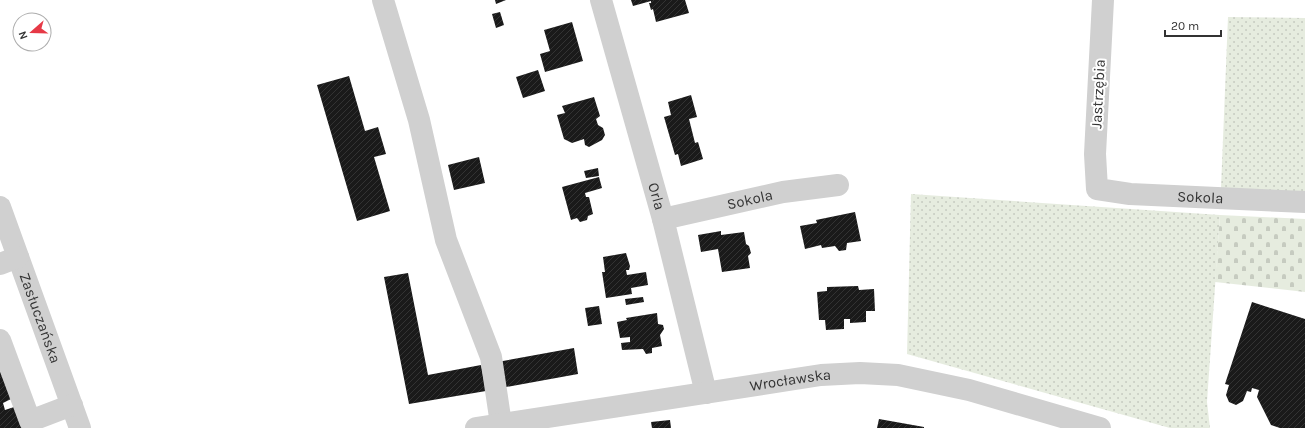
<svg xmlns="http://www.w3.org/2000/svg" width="1305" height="428" font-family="Karla,sans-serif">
<defs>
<pattern id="grass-dots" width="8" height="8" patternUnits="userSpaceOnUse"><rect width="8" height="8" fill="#e6ecdf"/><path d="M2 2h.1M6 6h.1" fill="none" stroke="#c6cbc0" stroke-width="1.8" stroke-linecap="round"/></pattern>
<pattern id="cemetery-stones" width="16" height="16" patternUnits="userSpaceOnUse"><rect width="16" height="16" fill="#e6ecdf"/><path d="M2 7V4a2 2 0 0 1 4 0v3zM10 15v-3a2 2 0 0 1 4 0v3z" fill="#c6cbc0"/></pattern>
<pattern id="building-hatch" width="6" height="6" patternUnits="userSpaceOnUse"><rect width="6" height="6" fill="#1a1a1a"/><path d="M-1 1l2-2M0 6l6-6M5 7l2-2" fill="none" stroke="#333"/></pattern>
</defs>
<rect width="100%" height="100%" fill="#fff"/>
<!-- grass -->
<g fill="url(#grass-dots)">
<polygon points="1228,17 1305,18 1305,192 1221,188"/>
<polygon points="911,194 1220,215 1207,402 1210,428 1170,428 907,354"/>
</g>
<!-- cemetery -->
<polygon fill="url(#cemetery-stones)" points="1220,215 1305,219 1305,292 1215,282"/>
<!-- building -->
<g fill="url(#building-hatch)">
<polygon points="495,0 506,0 496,4"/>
<polygon points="631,0 685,0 689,13 656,22 653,9 651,10 649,3 651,3 651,1 633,6"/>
<polygon points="500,12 504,25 496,28 492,14"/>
<polygon points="572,22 583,61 545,72 540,54 550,51 544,30"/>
<polygon points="538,70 545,91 523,98 516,77"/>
<polygon points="349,76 365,131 378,127 386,154 374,157 390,211 357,221 317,85"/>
<polygon points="691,95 697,117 689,119 695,143 698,142 703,159 681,166 678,154 675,155 664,117 671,115 668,102"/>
<polygon points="594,97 600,116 596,119 598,125 603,128 605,135 602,140 589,147 585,145 584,139 572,143 564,139 557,115 565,113 562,106"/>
<polygon points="479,157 485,183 454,190 448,165"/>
<polygon points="598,168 599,176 586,178 584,171"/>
<polygon points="599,177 602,188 585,193 586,197 589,197 593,214 588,216 587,220 580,222 577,218 571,220 562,187"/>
<polygon points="855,212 861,241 847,243 846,250 839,251 835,246 822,248 821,245 805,249 800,226 817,223 816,220"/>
<polygon points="721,231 721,235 744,232 746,244 749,246 751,253 748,256 750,268 722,272 718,249 701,252 698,235"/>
<polygon points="626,253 630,266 629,270 626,270 627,275 646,272 648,285 631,288 632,294 606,298 602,272 605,272 603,257"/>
<polygon points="408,273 428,375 481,365 486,391 409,404 384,277"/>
<polygon points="858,286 859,290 874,289 875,311 866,311 866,322 850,323 850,319 844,319 844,329 826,330 825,320 819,320 817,292 827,291 827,287"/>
<polygon points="643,297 644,302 626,305 625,299"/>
<polygon points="1252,302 1305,319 1305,428 1280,428 1271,425 1257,397 1259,390 1252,388 1251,392 1247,391 1243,401 1236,405 1229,402 1226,395 1229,385 1225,384"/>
<polygon points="599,306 602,324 588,326 585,308"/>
<polygon points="657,313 658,324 663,325 664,329 660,335 662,346 652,348 652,353 646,354 643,349 622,350 621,343 630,342 630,337 620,338 617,322 627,320 626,318"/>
<polygon points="574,348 578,374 501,388 497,362"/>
<polygon points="0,370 11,399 3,403 5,410 14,407 22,428 0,428"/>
<polygon points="879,419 924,427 924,428 877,428"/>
<polygon points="670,420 671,428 652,428 651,422"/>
</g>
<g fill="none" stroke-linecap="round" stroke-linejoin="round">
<!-- minor -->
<g stroke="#d0d0d0" stroke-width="22">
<polyline points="383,0 419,120 446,240 491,357 501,424"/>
<path id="s1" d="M 601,0 L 663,219 L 706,393"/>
<path id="s2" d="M 1103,0 L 1095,154 L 1097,189 L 1130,194 L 1305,202"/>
<path id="s3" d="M 0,207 L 80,428"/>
<path id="s4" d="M 663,219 L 783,192 L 838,185"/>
<polyline points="0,264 18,257"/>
<polyline points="0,340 30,421 72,405"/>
<path id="s5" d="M 476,428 L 821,375 L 860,373 L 898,375 L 969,390 L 1100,428"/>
</g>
</g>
<g text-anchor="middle" stroke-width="4" stroke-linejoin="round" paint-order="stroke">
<!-- street labels -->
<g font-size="15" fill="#333" stroke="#fff">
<text transform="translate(1098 94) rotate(-87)" y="5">Jastrzębia</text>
<text dy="5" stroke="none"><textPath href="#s1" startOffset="204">Orla</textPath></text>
<text dy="5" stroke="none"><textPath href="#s2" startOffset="293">Sokola</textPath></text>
<text dy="5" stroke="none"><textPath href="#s4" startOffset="89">Sokola</textPath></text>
<text dy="5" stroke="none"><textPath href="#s3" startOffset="118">Zasłuczańska</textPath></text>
<text dy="5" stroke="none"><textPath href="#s5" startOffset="318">Wrocławska</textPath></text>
</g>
</g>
<!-- north arrow -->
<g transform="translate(32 32) rotate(250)"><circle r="19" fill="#ffffff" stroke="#adadad"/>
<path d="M0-3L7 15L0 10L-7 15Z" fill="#e63946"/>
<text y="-6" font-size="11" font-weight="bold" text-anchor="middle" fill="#333333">N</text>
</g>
<!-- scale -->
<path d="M1165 30v6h56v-6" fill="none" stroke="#333333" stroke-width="2"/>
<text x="1171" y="30" font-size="12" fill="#333333" stroke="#ffffff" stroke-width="3" paint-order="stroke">20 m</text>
</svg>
